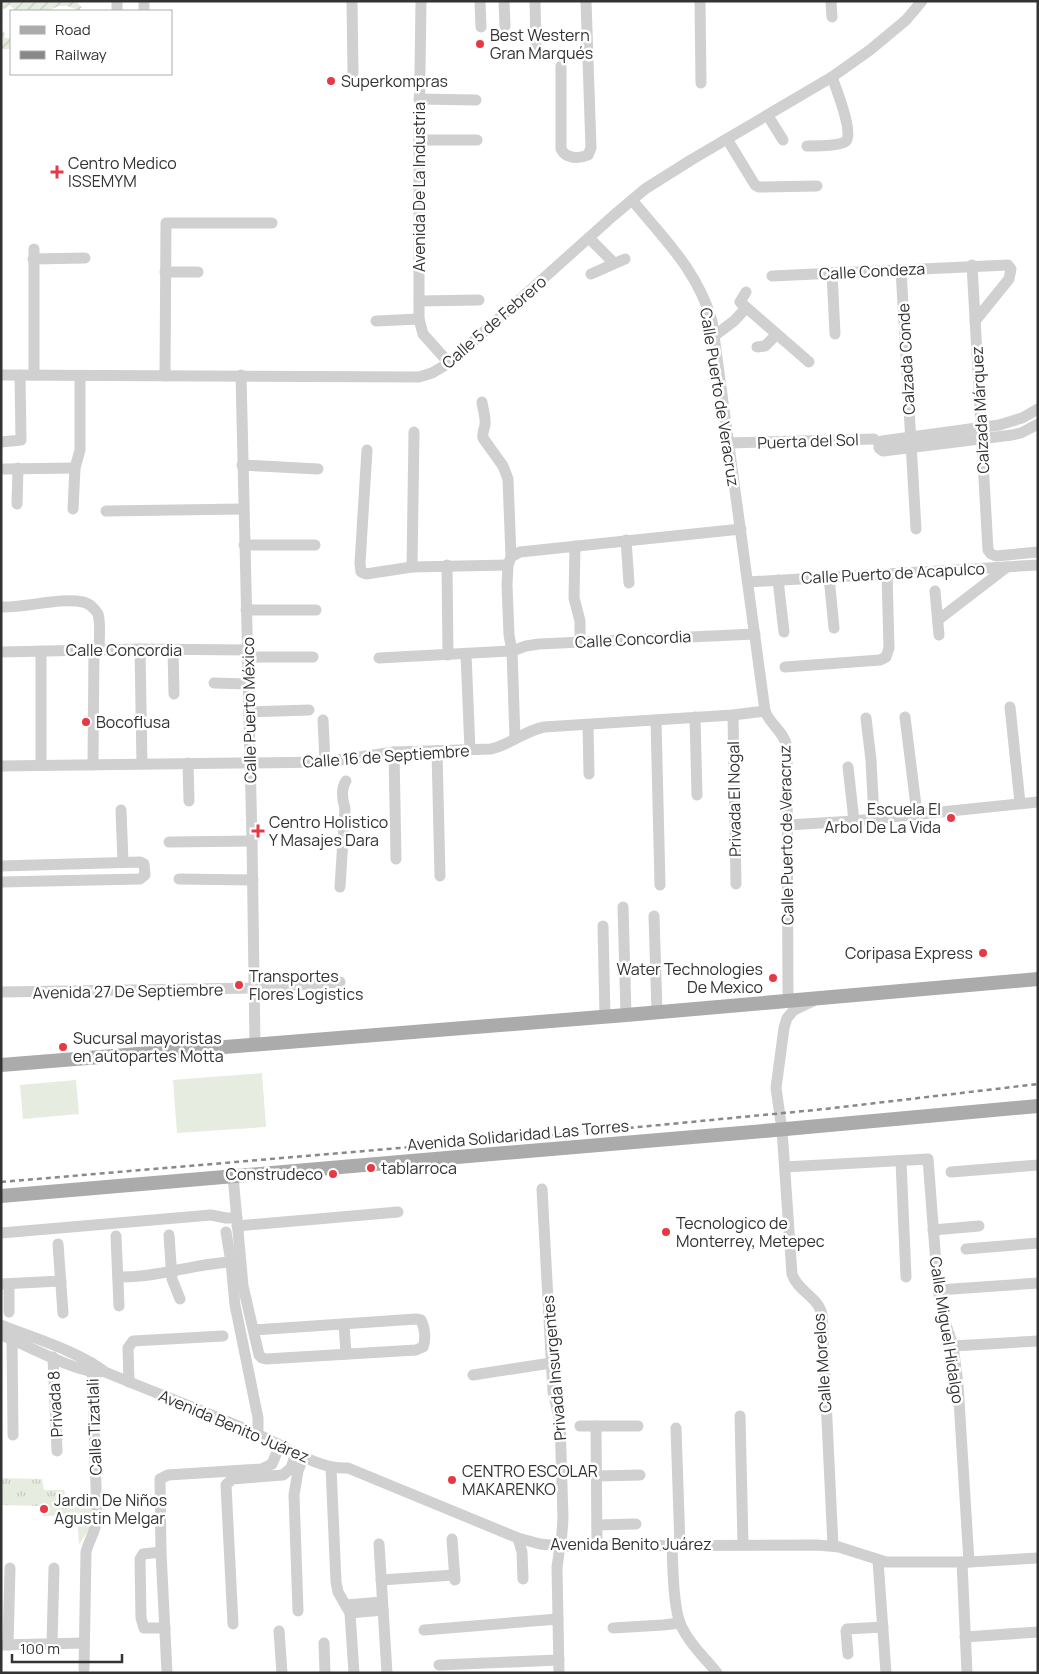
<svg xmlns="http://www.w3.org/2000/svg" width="1039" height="1674" font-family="Manrope,sans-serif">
<defs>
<pattern id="park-tufts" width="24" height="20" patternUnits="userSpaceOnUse" patternTransform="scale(1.25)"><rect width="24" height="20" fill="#e6ecdf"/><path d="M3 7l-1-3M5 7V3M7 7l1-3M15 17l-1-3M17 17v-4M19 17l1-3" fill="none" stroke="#c6cbc0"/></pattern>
<pattern id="garden-furrows" width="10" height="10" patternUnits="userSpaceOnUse" patternTransform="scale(1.25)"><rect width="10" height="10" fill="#e6ecdf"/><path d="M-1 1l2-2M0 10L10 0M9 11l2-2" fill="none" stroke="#c6cbc0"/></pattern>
</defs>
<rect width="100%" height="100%" fill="#fff"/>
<!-- grass -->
<g fill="#e6ecdf">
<polygon points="262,1073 266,1127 177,1133 173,1080"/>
<polygon points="76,1080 79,1114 23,1119 20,1085"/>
</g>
<!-- park -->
<polygon fill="url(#park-tufts)" points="1,1478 42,1479 44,1490 64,1490 66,1500 93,1500 94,1523 79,1544 77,1515 43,1516 39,1506 1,1505"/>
<!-- garden -->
<g fill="url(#garden-furrows)">
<polygon points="1,1 76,1 82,8 80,8 80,11 67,6 59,6 47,11 16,11 9,5 4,9 2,8"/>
<polygon points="1,30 4,32 5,38 11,38 11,49 1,49"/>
</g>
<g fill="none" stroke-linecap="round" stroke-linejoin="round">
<!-- minor -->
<g stroke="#d0d0d0" stroke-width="11">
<polyline points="117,1 117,11"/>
<polyline points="144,1 144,11"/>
<polyline points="352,1 353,73"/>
<polyline points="421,1 419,140 419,319 423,334 449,363"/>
<polyline points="480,1 481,27"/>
<polyline points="504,1 505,26"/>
<polyline points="535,1 536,50"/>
<polyline points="700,1 701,83"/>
<polyline points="831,1 832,17"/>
<path d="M 561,66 L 561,149 C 566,159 579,159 588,155 L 591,148 L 586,1"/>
<polyline points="419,99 476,100"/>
<polyline points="768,116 783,140"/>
<polyline points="727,139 755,185 759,187 817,186"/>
<polyline points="419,140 477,140"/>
<path d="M 807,146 C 815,146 841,146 846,141 C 854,134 836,88 832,77"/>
<path d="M 632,200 C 665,240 697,270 712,321 L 765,711 C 770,725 784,731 787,747 L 788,1000"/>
<polyline points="589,238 614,263"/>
<polyline points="34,249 34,375"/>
<polyline points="33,259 85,258"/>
<polyline points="972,265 988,550 991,554 996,556 1038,552"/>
<polyline points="901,270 916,529"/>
<polyline points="165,272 198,272"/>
<polyline points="832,273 835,334"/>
<polyline points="591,274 625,259"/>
<polyline points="772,276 1008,265 1011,269 1009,279 975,321"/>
<polyline points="746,292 740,302 809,362"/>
<polyline points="419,301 479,300"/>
<polyline points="376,321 419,319"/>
<polyline points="714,336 734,321 746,308"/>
<polyline points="757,347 765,346 776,335"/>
<polyline points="1,375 419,377 432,373 449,363 613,216 645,189 691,160 832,77 870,50 906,20 922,1"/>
<polyline points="241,375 252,841 255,1045"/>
<polyline points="165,376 166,223 272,223"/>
<path d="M 482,402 C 483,410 486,418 485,425 C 484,430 482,433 483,438 L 503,466 L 508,479 L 511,557"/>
<polyline points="1038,409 1022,418 999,425 882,441 879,444 879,448 883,451 1012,435 1021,433 1038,424"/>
<polyline points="1,442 21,440 20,375"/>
<polyline points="728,443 874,439"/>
<polyline points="367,450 360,563 361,572 366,574 412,567 508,565"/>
<polyline points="242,465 318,469"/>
<polyline points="4,469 75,468"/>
<polyline points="17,504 18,468"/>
<polyline points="73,509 75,468 80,450 80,376"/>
<polyline points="106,511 243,509"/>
<polyline points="626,540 629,583"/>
<polyline points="244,545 315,545"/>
<polyline points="575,546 574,598 580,621 580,641"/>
<polyline points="447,565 448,655"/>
<polyline points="412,567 414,432"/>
<polyline points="829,577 834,628"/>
<polyline points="778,580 784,632"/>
<polyline points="748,582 1038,565"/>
<polyline points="935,591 939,635"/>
<path d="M 1,607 C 27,608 59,597 83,602 C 89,603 95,609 98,614 C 101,624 99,639 99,650"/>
<polyline points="246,610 316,610"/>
<polyline points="938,620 1007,567"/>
<polyline points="140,649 142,764"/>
<polyline points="173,649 174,694"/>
<polyline points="41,651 41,765"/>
<polyline points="1,652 140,649 247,650"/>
<polyline points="466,654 470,750"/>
<polyline points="247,657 313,657"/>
<polyline points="379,658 512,651 526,646 539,644 755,634"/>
<polyline points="785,667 880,660 886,657 889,648 887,574"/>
<polyline points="214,683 247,684"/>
<polyline points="1010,707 1020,803"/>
<polyline points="249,712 309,710"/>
<polyline points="733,715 736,884"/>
<polyline points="695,717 697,795"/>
<polyline points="905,717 917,814"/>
<polyline points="866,718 871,760 874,818"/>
<polyline points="323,720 325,762"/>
<polyline points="656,720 660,885"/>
<polyline points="588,725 589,774"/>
<polyline points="515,739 512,651 509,635 507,585 508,565 511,557 520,552 741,529"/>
<polyline points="437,751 440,876"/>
<polyline points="394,752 396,859"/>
<polyline points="188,763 189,801"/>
<polyline points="93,765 94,650"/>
<path d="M 1,766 L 325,762 L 394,752 L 491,749 C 510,745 524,731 544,727 L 733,715 L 765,711"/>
<polyline points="848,767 854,821"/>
<polyline points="121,810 123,862"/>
<polyline points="787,825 854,821 1038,802"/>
<polyline points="169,842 252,841"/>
<polyline points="1,866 140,862 144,864 145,875 140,879 1,882"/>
<polyline points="179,879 253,880"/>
<path d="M 340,887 L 345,808 C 342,800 341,788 346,781"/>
<polyline points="623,907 626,1015"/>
<polyline points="654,916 657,1012"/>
<polyline points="603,926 605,1017"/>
<polyline points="1,992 254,988 340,982"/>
<path d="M 813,1001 L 794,1010 L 787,1018 L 784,1028 L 776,1088 L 782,1130 L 792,1274 C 797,1291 819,1297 822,1315 L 833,1546"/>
<polyline points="901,1161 906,1277"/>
<polyline points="785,1167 928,1159 938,1290 942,1312 953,1346 958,1384 969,1562"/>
<polyline points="951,1172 1038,1165"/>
<path d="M 233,1176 L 243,1286 L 259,1355 L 262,1358 L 266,1359 L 416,1350 L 423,1347 C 426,1340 425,1328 421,1320 L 416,1319 L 253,1330"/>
<polyline points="542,1189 553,1392 560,1421 563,1518 562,1533 557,1567 559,1673"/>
<polyline points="237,1226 398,1212"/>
<polyline points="933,1230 979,1226"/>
<polyline points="226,1232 231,1262 235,1305 258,1418 258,1435"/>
<polyline points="1,1233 211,1215 226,1218 237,1218"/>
<polyline points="169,1235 172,1279 180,1299"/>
<polyline points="116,1236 119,1306"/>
<polyline points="58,1244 63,1313"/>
<polyline points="966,1249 1038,1243"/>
<path d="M 118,1277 C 156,1278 193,1264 231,1262"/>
<polyline points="1,1284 61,1281"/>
<polyline points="9,1284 9,1312"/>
<polyline points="938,1290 1038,1283"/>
<polyline points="344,1324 346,1354"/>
<path d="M 1,1325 C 36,1339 75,1350 105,1372 C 156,1393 208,1413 259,1435 C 285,1446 319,1470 348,1468 L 518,1538 L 540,1544 L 560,1546 L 817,1545 L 839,1547 L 886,1562 L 969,1562 L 1038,1558"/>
<path d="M 1,1335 C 28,1345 74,1372 100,1372"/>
<polyline points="12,1339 13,1435"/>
<polyline points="953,1346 1038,1341"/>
<polyline points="53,1357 57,1451"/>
<polyline points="473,1375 551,1363"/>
<polyline points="129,1382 128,1348 133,1341 223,1336"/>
<polyline points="740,1416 743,1544"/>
<polyline points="580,1426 638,1426"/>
<polyline points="596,1426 597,1546"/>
<polyline points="676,1428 680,1546"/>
<polyline points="331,1467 336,1582 338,1592 350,1613 354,1673"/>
<polyline points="597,1476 640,1475"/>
<polyline points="597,1525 636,1524"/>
<polyline points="518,1538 522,1552 523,1579"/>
<polyline points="452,1539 455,1580"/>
<polyline points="379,1544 387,1673"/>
<path d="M 672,1546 C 673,1568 673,1603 680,1623 C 687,1641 705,1658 717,1673"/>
<polyline points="161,1552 143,1554 140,1559 141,1618 144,1628 165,1628"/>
<polyline points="878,1561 886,1673"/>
<polyline points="962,1562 967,1673"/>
<polyline points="381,1580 454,1575"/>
<polyline points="346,1605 382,1602"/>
<polyline points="298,1611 294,1495 298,1471 304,1456"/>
<polyline points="350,1613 383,1610"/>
<polyline points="233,1624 226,1485 232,1479 283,1475 291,1468 296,1453"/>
<polyline points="613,1628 663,1625 680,1623"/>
<polyline points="424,1630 558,1619"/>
<polyline points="279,1631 282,1673"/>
<polyline points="965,1637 1038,1632"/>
<polyline points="324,1643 325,1673"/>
<polyline points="52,1644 54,1568"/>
<polyline points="1,1645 84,1643"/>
<polyline points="8,1645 10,1568"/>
<polyline points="848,1654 846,1631 847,1629 883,1627"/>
<polyline points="439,1665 559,1660"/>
<path d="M 84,1669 L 86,1552 C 89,1540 96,1531 97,1518 L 92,1363"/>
<polyline points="167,1673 161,1552 160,1479 168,1475 262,1469 272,1464 280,1445"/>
</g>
<!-- major -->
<g stroke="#ababab" stroke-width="14">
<polyline points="1,1065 626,1015 1038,979"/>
<polyline points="1,1196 775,1130 1038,1106"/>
</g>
<!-- rail -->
<polyline stroke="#888" stroke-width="2.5" stroke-dasharray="5 4" stroke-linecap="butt" points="1,1182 587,1132 825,1109 1038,1084"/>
</g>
<!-- markers -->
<g fill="#e63946" stroke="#fff" stroke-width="2">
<circle cx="480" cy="44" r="5"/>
<circle cx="331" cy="81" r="5"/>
<path d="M54.5 164.5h5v5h5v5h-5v5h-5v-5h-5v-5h5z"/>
<circle cx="86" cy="722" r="5"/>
<circle cx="951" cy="818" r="5"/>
<path d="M255.5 823.5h5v5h5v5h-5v5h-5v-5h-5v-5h5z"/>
<circle cx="983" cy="953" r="5"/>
<circle cx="773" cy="978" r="5"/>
<circle cx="239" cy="985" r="5"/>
<circle cx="63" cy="1047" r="5"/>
<circle cx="371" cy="1168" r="5"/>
<circle cx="333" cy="1174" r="5"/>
<circle cx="666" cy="1232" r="5"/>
<circle cx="452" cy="1480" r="5"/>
<circle cx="44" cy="1509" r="5"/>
</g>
<g text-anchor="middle" stroke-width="5" stroke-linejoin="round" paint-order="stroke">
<!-- poi labels -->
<g font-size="16" fill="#333" stroke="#fff" text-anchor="start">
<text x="490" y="41">Best Western<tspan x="490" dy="18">Gran Marqués</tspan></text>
<text x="341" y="87">Superkompras</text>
<text x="68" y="169">Centro Medico<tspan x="68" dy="18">ISSEMYM</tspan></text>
<text x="96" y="728">Bocoflusa</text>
<text x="941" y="815" text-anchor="end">Escuela El<tspan x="941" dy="18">Arbol De La Vida</tspan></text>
<text x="269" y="828">Centro Holistico<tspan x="269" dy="18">Y Masajes Dara</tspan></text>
<text x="973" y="959" text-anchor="end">Coripasa Express</text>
<text x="763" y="975" text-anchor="end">Water Technologies<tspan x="763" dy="18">De Mexico</tspan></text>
<text x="249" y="982">Transportes<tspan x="249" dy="18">Flores Logistics</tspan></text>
<text x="73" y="1044">Sucursal mayoristas<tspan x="73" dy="18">en autopartes Motta</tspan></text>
<text x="381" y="1174">tablarroca</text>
<text x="323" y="1180" text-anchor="end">Construdeco</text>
<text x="676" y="1229">Tecnologico de<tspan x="676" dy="18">Monterrey, Metepec</tspan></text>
<text x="462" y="1477">CENTRO ESCOLAR<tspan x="462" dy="18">MAKARENKO</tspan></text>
<text x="54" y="1506">Jardin De Niños<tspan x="54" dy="18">Agustin Melgar</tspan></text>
</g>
<!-- street labels -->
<g font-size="16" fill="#333" stroke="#fff">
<text transform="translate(419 187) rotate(-90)" y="6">Avenida De La Industria</text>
<text transform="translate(872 271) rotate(-3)" y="6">Calle Condeza</text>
<text transform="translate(494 322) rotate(-41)" y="6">Calle 5 de Febrero</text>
<text transform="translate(906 359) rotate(-93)" y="6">Calzada Conde</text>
<text transform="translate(720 397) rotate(81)" y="6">Calle Puerto de Veracruz</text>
<text transform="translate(980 410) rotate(-93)" y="6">Calzada Márquez</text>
<text transform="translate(808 441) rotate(-2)" y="6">Puerta del Sol</text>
<text transform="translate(893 573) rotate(-3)" y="6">Calle Puerto de Acapulco</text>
<text transform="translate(633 639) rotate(-3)" y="6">Calle Concordia</text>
<text x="124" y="656">Calle Concordia</text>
<text transform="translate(249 710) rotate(-91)" y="6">Calle Puerto México</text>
<text transform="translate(386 756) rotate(-4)" y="6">Calle 16 de Septiembre</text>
<text transform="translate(734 799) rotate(-91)" y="6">Privada El Nogal</text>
<text transform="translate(786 835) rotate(-91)" y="6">Calle Puerto de Veracruz</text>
<text transform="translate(128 991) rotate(-1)" y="6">Avenida 27 De Septiembre</text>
<text transform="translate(518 1135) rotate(-5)" y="6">Avenida Solidaridad Las Torres</text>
<text transform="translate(947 1330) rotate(81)" y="6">Calle Miguel Hidalgo</text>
<text transform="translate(822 1363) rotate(-94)" y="6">Calle Morelos</text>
<text transform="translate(554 1368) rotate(-95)" y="6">Privada Insurgentes</text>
<text transform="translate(55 1404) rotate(-93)" y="6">Privada 8</text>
<text transform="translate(234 1426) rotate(23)" y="6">Avenida Benito Juárez</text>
<text transform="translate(94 1427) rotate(-92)" y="6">Calle Tizatlali</text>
<text x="631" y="1550">Avenida Benito Juárez</text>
</g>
</g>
<!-- border -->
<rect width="1039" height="1674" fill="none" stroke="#333333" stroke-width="5"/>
<!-- legend -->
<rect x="10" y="10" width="162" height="65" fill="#ffffff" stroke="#adadad"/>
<rect x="20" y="26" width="25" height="8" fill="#ababab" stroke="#adadad"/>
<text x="55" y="35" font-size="15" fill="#333333">Road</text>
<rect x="20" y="51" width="25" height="8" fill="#888888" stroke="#adadad"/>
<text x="55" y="60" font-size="15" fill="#333333">Railway</text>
<!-- scale -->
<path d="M12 1654v8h110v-8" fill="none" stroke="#333333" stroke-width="2.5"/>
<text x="20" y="1654" font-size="15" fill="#333333" stroke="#ffffff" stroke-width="4" paint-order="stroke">100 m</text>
</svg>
